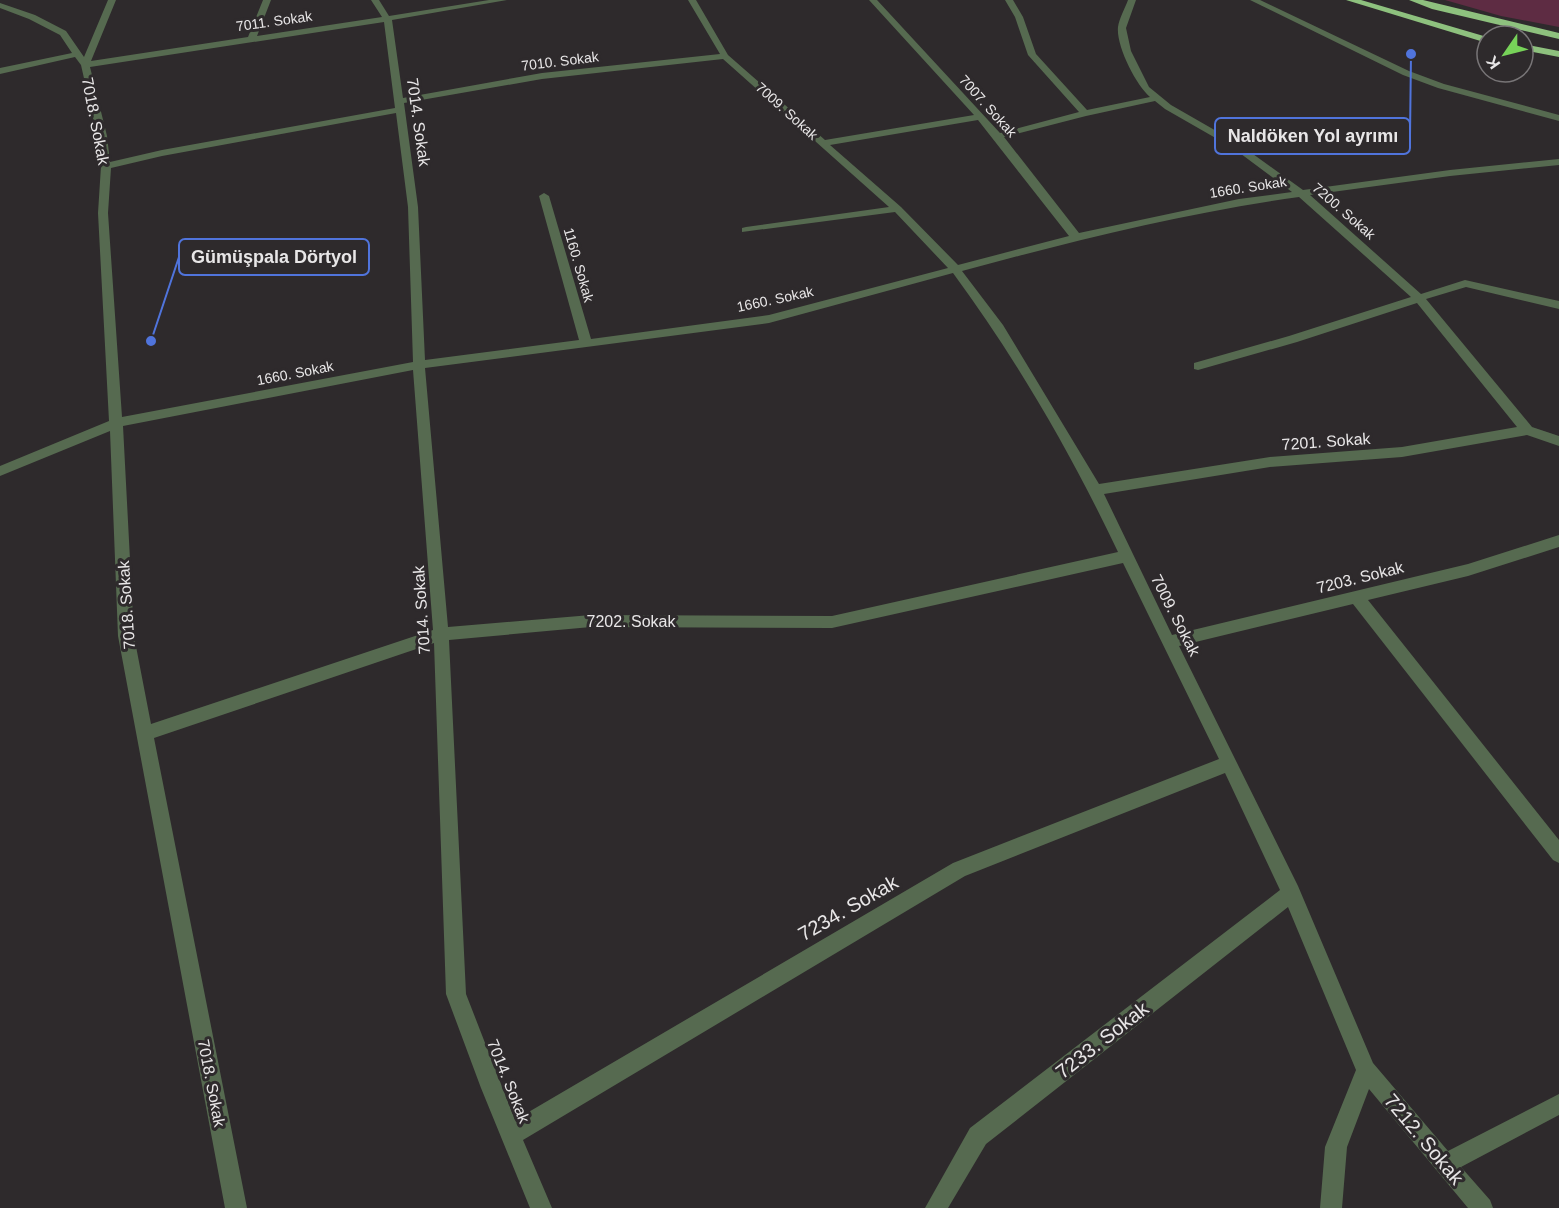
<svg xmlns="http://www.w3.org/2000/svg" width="1559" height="1208" font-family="Helvetica,sans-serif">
<rect width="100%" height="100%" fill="#2e2a2c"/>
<!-- green -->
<polygon fill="#5e2c43" points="1445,0 1559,0 1559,27 1501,16"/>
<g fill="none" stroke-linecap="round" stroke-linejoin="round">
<!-- minor -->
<g fill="#566a50" fill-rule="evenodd">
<path d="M 108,0 L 116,0 L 91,61 L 248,37 L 263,0 L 271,0 L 257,36 L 382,17 L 371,0 L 379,0 L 389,16 L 489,0 L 507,0 L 392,20 L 403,98 L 542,73 L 720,54 L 688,0 L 696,0 L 728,55 L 825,140 L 974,115 L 869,0 L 877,0 L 1000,133 L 1079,112 L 1028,55 L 1015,17 L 1005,0 L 1013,0 L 1023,17 L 1036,54 L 1087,110 L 1150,97 C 1136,85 1116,46 1118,27 C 1119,19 1125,8 1128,0 L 1136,0 L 1126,28 L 1131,51 L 1149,87 L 1171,105 L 1239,144 L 1303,190 L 1450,170 L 1559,159 L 1559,165 L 1450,176 L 1310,195 L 1421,294 L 1465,280 L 1559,301 L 1559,309 L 1466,287 L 1426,299 L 1532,427 L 1559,436 L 1559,446 L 1527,435 L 1402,457 L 1270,467 L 1104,494 L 1172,635 L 1468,564 L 1559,535 L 1559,547 L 1468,576 L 1368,600 L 1559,840 L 1559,863 L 1553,860 L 1353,604 L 1179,646 L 1298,886 L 1373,1063 L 1448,1151 L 1559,1094 L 1559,1115 L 1461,1167 L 1490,1200 L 1493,1208 L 1468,1208 L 1369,1089 L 1347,1147 L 1342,1208 L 1320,1208 L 1325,1147 L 1356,1070 L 1288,907 L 986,1144 L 948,1208 L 925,1208 L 970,1128 L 1280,890 L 1225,773 L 965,876 L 523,1140 L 552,1208 L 530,1208 L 481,1088 L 446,994 L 434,643 L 154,738 L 247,1208 L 225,1208 L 118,636 L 110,431 L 0,476 L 0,466 L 109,421 L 98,213 L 101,166 L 97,136 L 81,65 L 75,57 L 0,74 L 0,68 L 72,53 L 60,35 L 29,19 L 0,8 L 0,3 L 35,15 L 66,31 L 84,57 ZM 384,22 L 395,108 L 162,150 L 110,162 L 107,136 L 90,67 ZM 723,59 L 889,207 L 746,227 L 742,228 L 742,232 L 895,212 L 948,268 L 769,315 L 591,339 L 549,196 L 544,193 L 539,196 L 579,340 L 425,360 L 418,207 L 404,103 L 542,79 ZM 1155,101 L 1165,109 L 1233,148 L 1292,192 L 1239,199 L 1079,233 L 1004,137 L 1086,116 ZM 396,113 L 408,207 L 413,362 L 122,417 L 108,213 L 111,168 L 162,156 ZM 978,120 L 1069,236 L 958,265 L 901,207 L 830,145 ZM 1299,197 L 1411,297 L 1289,336 L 1194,363 L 1194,369 L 1198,370 L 1297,342 L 1417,303 L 1517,427 L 1402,447 L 1270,457 L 1099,484 L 1003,325 L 962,271 C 1073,241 1185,213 1299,197 ZM 953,273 C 1017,360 1072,455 1118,552 L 832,616 L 591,615 L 448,627 L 425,368 L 769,323 ZM 413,370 L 433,630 L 151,724 L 134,636 L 123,426 ZM 1123,563 L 1219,759 L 953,863 L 515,1120 L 466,994 L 449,640 L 591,627 L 832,628 Z"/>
<polygon points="1250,0 1260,0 1409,71 1444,84 1559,115 1559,121 1438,88 1403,75"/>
</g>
<!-- highway -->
<g fill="#8ec17e" fill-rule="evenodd">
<polygon points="1346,0 1361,0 1487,37 1487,43"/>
<polygon points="1409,0 1423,0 1559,33 1559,39 1432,9"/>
<polygon points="1523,44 1559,51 1559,57 1523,50"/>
</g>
</g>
<g text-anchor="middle" stroke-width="6" stroke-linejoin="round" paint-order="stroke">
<!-- far-street labels -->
<g font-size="14" fill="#e8e6e7" stroke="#2e2a2c">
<text transform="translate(274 21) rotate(-8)" y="5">7011. Sokak</text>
<text transform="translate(560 61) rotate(-7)" y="5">7010. Sokak</text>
<text transform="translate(988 106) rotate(48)" y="5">7007. Sokak</text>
<text transform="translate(787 111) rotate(42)" y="5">7009. Sokak</text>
<text transform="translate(1248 187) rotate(-9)" y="5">1660. Sokak</text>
<text transform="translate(1344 211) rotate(41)" y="5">7200. Sokak</text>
<text transform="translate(579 265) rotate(74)" y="5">1160. Sokak</text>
<text transform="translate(775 299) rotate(-12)" y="5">1660. Sokak</text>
<text transform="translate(295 373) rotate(-11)" y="5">1660. Sokak</text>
</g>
<!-- street labels -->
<g font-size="16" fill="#e8e6e7" stroke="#2e2a2c">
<text transform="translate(96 121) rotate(79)" y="6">7018. Sokak</text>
<text transform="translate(419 122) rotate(82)" y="6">7014. Sokak</text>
<text transform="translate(1326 441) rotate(-4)" y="6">7201. Sokak</text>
<text transform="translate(1360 577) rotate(-14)" y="6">7203. Sokak</text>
<text transform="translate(126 605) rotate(-94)" y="6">7018. Sokak</text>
<text transform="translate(421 610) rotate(-94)" y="6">7014. Sokak</text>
<text transform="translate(1176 615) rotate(63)" y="6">7009. Sokak</text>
<text x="631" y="627">7202. Sokak</text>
<text transform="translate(509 1081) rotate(68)" y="6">7014. Sokak</text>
<text transform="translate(212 1083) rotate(79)" y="6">7018. Sokak</text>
</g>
<!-- near-street labels -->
<g font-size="20" fill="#e8e6e7" stroke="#2e2a2c">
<text transform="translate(848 908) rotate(-30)" y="7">7234. Sokak</text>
<text transform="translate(1102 1040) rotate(-38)" y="7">7233. Sokak</text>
<text transform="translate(1424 1139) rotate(50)" y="7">7212. Sokak</text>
</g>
</g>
<!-- callouts -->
<path fill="none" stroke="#5074dc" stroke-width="2" d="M1411 54L1410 136M151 341L179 257"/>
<g fill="#5074dc" stroke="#2e2a2c" stroke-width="2">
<circle cx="1411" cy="54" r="6"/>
<circle cx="151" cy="341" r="6"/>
</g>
<g fill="#2e2a2c" stroke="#5074dc" stroke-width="2">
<rect x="1215" y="118" width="195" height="36" rx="6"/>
<rect x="179" y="239" width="190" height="36" rx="6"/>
</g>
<g font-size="18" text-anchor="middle" font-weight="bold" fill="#e8e6e7">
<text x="1313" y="142">Naldöken Yol ayrımı</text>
<text x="274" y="263">Gümüşpala Dörtyol</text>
</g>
<!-- north arrow -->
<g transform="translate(1505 54) rotate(235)"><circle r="28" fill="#2e2a2c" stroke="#787577" stroke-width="1.5"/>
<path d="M0-4.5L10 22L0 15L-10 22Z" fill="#77d259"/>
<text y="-9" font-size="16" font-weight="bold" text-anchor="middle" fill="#e8e6e7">K</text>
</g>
</svg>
